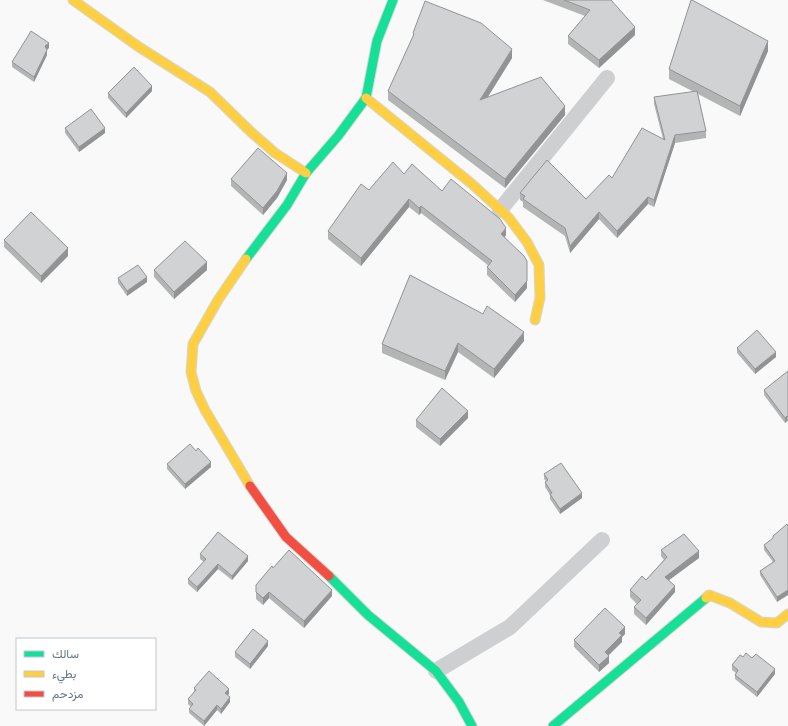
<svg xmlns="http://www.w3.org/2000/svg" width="788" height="726" font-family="Poppins,Vazirmatn,sans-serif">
<rect width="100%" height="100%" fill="#f9f9f9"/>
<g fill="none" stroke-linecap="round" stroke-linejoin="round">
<defs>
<g id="fast">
<polyline points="246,259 287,205 306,173 338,136 366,98 377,41 393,0"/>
<polyline points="329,576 368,615 436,671 459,702 472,726"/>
<polyline points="553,726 706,598"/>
</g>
<g id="slow">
<polyline points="73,0 139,47 210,92 251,132 275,153 306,173"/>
<polyline points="366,98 472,184 509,218 527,242 539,265 540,298 535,320"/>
<polyline points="246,259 218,300 193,344 191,372 196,391 205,410 250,486"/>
<polyline points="706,598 709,595 730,603 761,622 777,623 788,614"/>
</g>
<polyline id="jam" points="250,486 286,537 329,576"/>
</defs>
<!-- fast casing -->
<use href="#fast" stroke="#d5d6d7" stroke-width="11"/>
<!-- slow casing -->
<use href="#slow" stroke="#d5d6d7" stroke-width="11"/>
<!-- jam casing -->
<use href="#jam" stroke="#d5d6d7" stroke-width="11"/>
<!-- street -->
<g stroke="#cecfd0" stroke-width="16">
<polyline points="500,210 607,78"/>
<polyline points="436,671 510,627 602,540"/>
</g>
<!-- fast -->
<use href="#fast" stroke="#16e098" stroke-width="9"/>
<!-- slow -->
<use href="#slow" stroke="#ffcf43" stroke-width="9"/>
<!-- jam -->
<use href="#jam" stroke="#f24e42" stroke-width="9"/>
</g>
<!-- wall -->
<g fill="#b3b5b5">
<polygon points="543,0 611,0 635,35 599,68 568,44 568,36 585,16"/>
<polygon points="413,33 512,58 488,97 565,115 505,188 388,100 388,91 413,37"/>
<polygon points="49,48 47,50 47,55 34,82 12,67 12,62"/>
<polygon points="768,51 740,116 698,94 706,131 706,138 675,143 654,207 648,204 617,238 599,219 570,253 565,236 523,207 523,202 520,200 520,193 586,199 663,139 654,104 654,97 694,92 669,79 669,69"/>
<polygon points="152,91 126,118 108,98 108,93"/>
<polygon points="65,128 105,133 79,152 65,133"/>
<polygon points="404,174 442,191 506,235 505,237 527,288 515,302 487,275 487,267 489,266 421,213 419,215 409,207 361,266 328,239 328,231 369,190"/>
<polygon points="231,179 287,180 277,198 263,215 231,186"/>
<polygon points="4,240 68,256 41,283 4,247"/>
<polygon points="154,270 207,270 174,299 154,277"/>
<polygon points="118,278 147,282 127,296 118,283"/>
<polygon points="483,314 524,341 494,378 458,352 445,380 382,353 382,344"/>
<polygon points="737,348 776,357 755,374 737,353"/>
<polygon points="788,371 788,422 787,421 785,423 764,395 764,390"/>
<polygon points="468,418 440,446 416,427 416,420"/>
<polygon points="167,464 211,467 185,489 167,469"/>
<polygon points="544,474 582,498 560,514 550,499 550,495 545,487 545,482 546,481 544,479"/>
<polygon points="787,524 777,602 760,575 760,571 773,562 764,550 764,545 773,539 773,536"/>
<polygon points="661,550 699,558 669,580 675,592 646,625 634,614 634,607 637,604 630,597 630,590 646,580 664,560 661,556"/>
<polygon points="200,554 248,561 232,580 218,569 197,592 188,584 188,579 204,562 200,559"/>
<polygon points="273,568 332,596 304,628 269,598 263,605 256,599 256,585"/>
<polygon points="625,634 622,637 622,642 608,655 609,663 599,672 574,647 574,640"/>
<polygon points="268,646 250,669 235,657 235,652"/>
<polygon points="743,657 752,658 775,674 757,697 735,679 735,675 736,673 732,670 732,665"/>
<polygon points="194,688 229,694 227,695 230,702 221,714 217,710 204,726 189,713 189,709 191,707 188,704 188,699 194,692"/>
</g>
<!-- shaded-wall -->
<g fill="#929394">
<polygon points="635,27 635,35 599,68 599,60"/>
<polygon points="768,41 768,51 740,116 740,106"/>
<polygon points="49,43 49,48 45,51 45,46"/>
<polygon points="512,49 512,58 480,109 480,100"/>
<polygon points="47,50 47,55 34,82 34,77"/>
<polygon points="152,86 152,91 126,118 126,113"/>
<polygon points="565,106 565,115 505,188 505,179"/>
<polygon points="105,128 105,133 79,152 79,147"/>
<polygon points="675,135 675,143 654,207 654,200"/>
<polygon points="287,173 287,180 277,198 263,215 263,208"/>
<polygon points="648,197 648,204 617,238 617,231"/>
<polygon points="409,199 409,207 361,266 361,258"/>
<polygon points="421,206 421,213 419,215 419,208"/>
<polygon points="599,212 599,219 570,253 570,246"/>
<polygon points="506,228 506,235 501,242 501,234"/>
<polygon points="68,248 68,256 41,283 41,276"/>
<polygon points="207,262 207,270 174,299 174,292"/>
<polygon points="147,277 147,282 127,296 127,291"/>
<polygon points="527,281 527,288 515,302 515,295"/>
<polygon points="524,332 524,341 494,378 494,369"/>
<polygon points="458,343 458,352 445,380 445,371"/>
<polygon points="776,352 776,357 755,374 755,369"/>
<polygon points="468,411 468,418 440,446 440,439"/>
<polygon points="787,416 787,421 785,423 785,418"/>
<polygon points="211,462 211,467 185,489 185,484"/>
<polygon points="582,493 582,498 560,514 560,509"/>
<polygon points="699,551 699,558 665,583 665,577"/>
<polygon points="248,556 248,561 232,580 232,576"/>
<polygon points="218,564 218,569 197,592 197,587"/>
<polygon points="675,586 675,592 646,625 646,618"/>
<polygon points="332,590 332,596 304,628 304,621"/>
<polygon points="788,590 788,595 777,602 777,597"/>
<polygon points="269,592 269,598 263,605 263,598"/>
<polygon points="625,627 625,634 622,637 622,642 605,659 605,652 619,633"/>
<polygon points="268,641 268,646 250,669 250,664"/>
<polygon points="609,656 609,663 599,672 599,665"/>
<polygon points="775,669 775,674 757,697 757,692"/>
<polygon points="229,689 229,694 225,698 225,693"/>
<polygon points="230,697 230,702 221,714 221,709"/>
<polygon points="217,705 217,710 204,726 204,721"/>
</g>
<!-- building -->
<g fill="#d0d2d3" stroke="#929394">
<polygon points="564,0 611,0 635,27 599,60 568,36 590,10"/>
<polygon points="691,0 692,0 768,41 740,106 669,69"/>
<polygon points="425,1 481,23 512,49 480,100 541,77 565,106 505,179 388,91 414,34 413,33"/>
<polygon points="31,31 49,43 45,46 47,50 34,77 12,62"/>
<polygon points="134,67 152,86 126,113 108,93"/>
<polygon points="697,91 706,131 675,135 654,200 648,197 617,231 599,212 570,246 565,228 523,199 525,196 520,193 547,160 586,199 609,175 612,178 642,128 665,140 654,97"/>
<polygon points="91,109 105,128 79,147 65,128"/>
<polygon points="258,148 287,173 277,191 263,208 231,179"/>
<polygon points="393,162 404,174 412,164 442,191 451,179 500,219 506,228 501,234 524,256 527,261 527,281 515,295 487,267 492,261 421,206 419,208 409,199 361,258 328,231 361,184 369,190"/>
<polygon points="31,212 68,248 41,276 4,240"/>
<polygon points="185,241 207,262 174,292 154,270"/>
<polygon points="138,265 147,277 127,291 118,278"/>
<polygon points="410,275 483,314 487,306 524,332 494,369 458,343 445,371 382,344"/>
<polygon points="757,330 776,352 755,369 737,348"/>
<polygon points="788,371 788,417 787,416 785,418 764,390"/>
<polygon points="442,388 468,411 440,439 416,420"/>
<polygon points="190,444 196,451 198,448 211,462 185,484 167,464"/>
<polygon points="561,463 582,493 560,509 550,494 552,493 545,482 548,480 544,474"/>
<polygon points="787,524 788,526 788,590 777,597 760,571 775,561 764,545 773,538 773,536"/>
<polygon points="218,532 248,556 232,576 218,564 197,587 188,579 206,559 200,554"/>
<polygon points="684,534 699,551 665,577 675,586 646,618 634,607 641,600 630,590 642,576 646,580 667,557 661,550"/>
<polygon points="289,550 332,590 304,621 269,592 263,598 256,592 256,585 272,566 273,568"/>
<polygon points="605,608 625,627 619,633 622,635 605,652 609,656 599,665 574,640"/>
<polygon points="253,629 268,641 250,664 235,652"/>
<polygon points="746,653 752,658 756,654 775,669 757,692 735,675 738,670 732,665 740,655 743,657"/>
<polygon points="209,671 229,689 225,693 230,697 221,709 217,705 204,721 189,709 193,704 188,699 196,690 194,688"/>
</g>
<!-- legend -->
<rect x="16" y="638" width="140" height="72" fill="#ffffff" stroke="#c1c8cd"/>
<rect x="24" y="651" width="20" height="6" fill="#16e098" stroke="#c1c8cd"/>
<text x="52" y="658" font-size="12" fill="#657683">سالك</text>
<rect x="24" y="671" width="20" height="6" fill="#ffcf43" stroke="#c1c8cd"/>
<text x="52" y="678" font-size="12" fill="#657683">بطيء</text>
<rect x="24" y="691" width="20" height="6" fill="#f24e42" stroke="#c1c8cd"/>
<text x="52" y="698" font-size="12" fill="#657683">مزدحم</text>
</svg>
